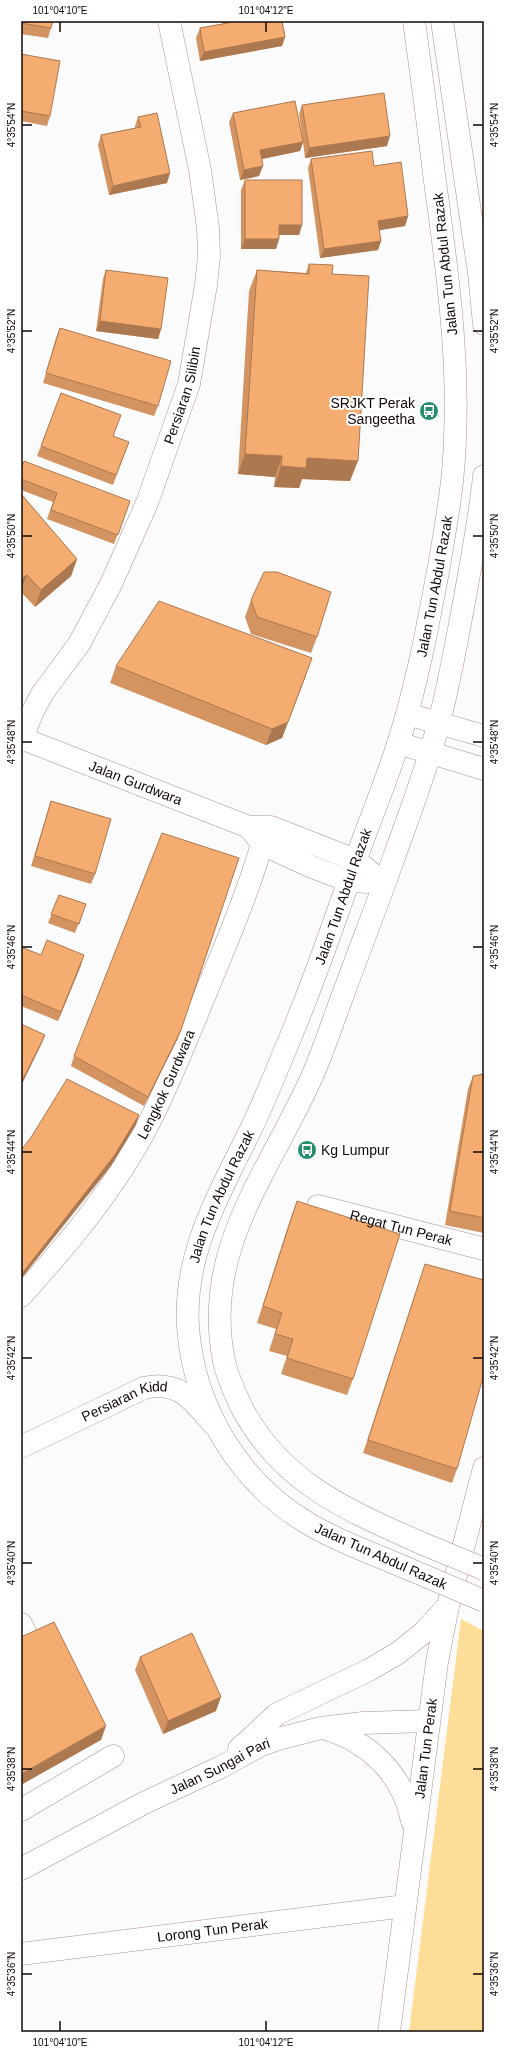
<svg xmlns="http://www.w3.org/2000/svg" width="505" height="2053" font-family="Helvetica,sans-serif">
<rect width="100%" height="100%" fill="#fbfbfb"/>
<!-- green -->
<polygon fill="#fddd97" points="461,1619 484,1631 484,2032 409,2032"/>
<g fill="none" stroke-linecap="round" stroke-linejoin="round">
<defs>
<g id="minor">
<path id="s1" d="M 21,741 L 33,711 L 42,694 L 79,644 L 111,584 L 147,503 L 189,384 L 206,285 L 209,256 L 208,228 L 200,170 L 169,21"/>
<path id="s2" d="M 318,1206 L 484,1249"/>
<path id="s3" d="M 21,1296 C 69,1243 117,1186 150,1121 C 172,1077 190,1031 209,985 C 228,939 248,892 262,844"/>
<path id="s4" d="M 21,1447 L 144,1388 C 180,1380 193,1401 214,1425"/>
<polyline points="21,1624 25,1632"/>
<polyline points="21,1810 113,1756"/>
<path id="s5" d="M 21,1954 L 405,1906"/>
</g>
<g id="tertiary">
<path id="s6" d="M 21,738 L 249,827 L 271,827 L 355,860 L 384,883"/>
<polyline points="249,827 262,844 312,867 349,881 368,882"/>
</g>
<g id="secondary">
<polyline points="407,714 484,736"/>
<polyline points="398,743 484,769"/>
<path d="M 326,1729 C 371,1743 403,1775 412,1821"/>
<polyline points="239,1749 277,1714 369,1670 398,1653 423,1633 448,1606"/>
<path id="s7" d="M 21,1869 L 144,1803 L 221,1767 L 259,1746 L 278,1739 L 321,1728 L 363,1723 L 428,1721"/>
<path id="s8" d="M 389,2032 L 437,1662 L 448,1606 L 484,1468"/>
</g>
<g id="primary">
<polyline points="442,21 479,273 484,324"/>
<path d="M 421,1543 C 349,1511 284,1484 244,1412 C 236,1396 228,1379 224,1361 C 201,1248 272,1169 314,1072 C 325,1046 334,1018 344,992 C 360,948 377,905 393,860 C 409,815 427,769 439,722 C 450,681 457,639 465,597 C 472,557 480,517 484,476"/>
<path id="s9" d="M 411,1570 C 377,1555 341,1543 309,1524 C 239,1483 194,1408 188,1327 C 184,1259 212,1208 241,1149 C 257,1119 270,1087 283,1055 C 310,992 333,927 355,862 C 369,822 386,782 399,741 C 417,684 428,625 439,566 C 446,524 454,482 455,439 C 459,350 446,262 434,174 C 428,123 421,72 414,21"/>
</g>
</defs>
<!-- minor casing -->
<use href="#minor" stroke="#ae908a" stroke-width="23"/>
<!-- tertiary casing -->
<use href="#tertiary" stroke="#ae908a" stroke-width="23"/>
<!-- secondary casing -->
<use href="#secondary" stroke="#ae908a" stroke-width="23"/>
<!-- primary casing -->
<use href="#primary" stroke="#ae908a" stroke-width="23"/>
<!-- minor -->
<use href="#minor" stroke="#fff" stroke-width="22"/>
<!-- tertiary -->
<use href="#tertiary" stroke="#fff" stroke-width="22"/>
<!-- secondary -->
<use href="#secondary" stroke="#fff" stroke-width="22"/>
<!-- primary -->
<use href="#primary" stroke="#fff" stroke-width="22"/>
<defs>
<g id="primary-bridge">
<polyline points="421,1543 484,1569"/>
<polyline points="411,1570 484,1601"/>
</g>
</defs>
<!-- primary-bridge casing -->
<use href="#primary-bridge" stroke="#ae908a" stroke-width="23" stroke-linecap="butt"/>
<!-- primary-bridge -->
<use href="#primary-bridge" stroke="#fff" stroke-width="22"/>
</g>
<!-- wall -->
<g fill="#d39461">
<polygon points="21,21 51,28 48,38 21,34"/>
<polygon points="222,21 282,21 285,37 282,46 200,61 196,38 200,28 223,24"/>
<polygon points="21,54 50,116 47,126 21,121"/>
<polygon points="302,105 387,146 305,158 303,142 300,151 262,159 259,176 240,180 229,122 233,113 302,135 299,114"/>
<polygon points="138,117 167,183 109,195 98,145 101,135 135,128 135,126"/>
<polygon points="311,159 374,166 408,216 405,226 379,230 381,241 378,250 320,258 308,168"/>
<polygon points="245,180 302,225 299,235 279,235 279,239 276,249 241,249 241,190"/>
<polygon points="309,264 332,274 350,481 302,479 299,488 274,487 275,477 238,474 249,291 257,270 306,273"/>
<polygon points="106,270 161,329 158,339 96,331 103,279"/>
<polygon points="60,328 158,406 154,416 43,383 56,338"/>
<polygon points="61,393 113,436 129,442 113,485 37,456"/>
<polygon points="21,470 130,501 114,544 47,519 53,502 21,490"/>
<polygon points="21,494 77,559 71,576 35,607 21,592"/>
<polygon points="251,600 317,637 311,653 251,634 245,617"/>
<polygon points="116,666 306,675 282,738 266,745 110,683"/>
<polygon points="51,801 95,874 91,884 31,866"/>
<polygon points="59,895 86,904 75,933 48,923"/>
<polygon points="21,947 41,955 81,965 58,1021 21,1006"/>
<polygon points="181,1030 177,1040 144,1106 71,1066 74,1056"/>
<polygon points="484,1074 484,1233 445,1225 468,1089 473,1076"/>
<polygon points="297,1201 353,1379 347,1395 281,1374 287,1356 269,1351 276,1329 257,1323 291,1217"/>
<polygon points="425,1264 457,1469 452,1483 363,1453"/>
<polygon points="140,1657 216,1711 163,1734 135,1670"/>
</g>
<!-- shaded-wall -->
<g fill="#ac784f">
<polygon points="285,37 282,46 200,61 204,52"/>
<polygon points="390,136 387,146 305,158 309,148"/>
<polygon points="303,142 300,151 257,160 260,150"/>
<polygon points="263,166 259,176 240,180 244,170"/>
<polygon points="170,173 167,183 109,195 113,186"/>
<polygon points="408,216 405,226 375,231 378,221"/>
<polygon points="279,225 302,225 299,235 276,235"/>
<polygon points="245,239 279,239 276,249 241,249"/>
<polygon points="381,241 378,250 320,258 324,249"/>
<polygon points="100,321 161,329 158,339 96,331"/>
<polygon points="245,454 282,456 275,477 238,474"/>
<polygon points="307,458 358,461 350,481 302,479 299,488 274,487 281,466"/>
<polygon points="77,559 71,576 35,607 41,590"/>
<polygon points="27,575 21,590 21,579"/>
<polygon points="306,675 282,738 266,745 272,729"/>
<polygon points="84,955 81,965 58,1021 61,1012"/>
<polygon points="181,1030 177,1040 144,1106 148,1097"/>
<polygon points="45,1035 41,1045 21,1086 21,1083"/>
<polygon points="139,1115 136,1125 111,1166 21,1279 21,1273"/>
<polygon points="221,1697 216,1711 163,1734 168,1721"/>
<polygon points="106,1726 101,1740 21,1785 21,1774"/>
</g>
<!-- building -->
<g fill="#f5ac71" stroke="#ac784f">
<polygon points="21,21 53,21 51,28 21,23"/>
<polygon points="227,21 282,21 285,37 204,52 200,28 228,23"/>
<polygon points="21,54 60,61 50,116 21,111"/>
<polygon points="384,93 390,136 309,148 302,105"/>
<polygon points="295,101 303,142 260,150 263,166 244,170 233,113"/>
<polygon points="157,113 170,173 113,186 101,135 141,127 138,117"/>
<polygon points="372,151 374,166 401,162 408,216 378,221 381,241 324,249 311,159"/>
<polygon points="245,180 302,180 302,225 279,225 279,239 245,239"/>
<polygon points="309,264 333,265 332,274 369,276 358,461 307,458 306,468 281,466 282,456 245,454 257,270 309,274"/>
<polygon points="106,270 168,278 161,329 100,321"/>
<polygon points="60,328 171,361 158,406 46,373"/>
<polygon points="61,393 121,415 113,436 129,442 116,475 41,446"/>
<polygon points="24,461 130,501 118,535 51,510 57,493 21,479 21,470"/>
<polygon points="21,494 77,559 41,590 27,575 21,579"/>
<polygon points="264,572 277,572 331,592 317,637 257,617 251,600"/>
<polygon points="159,601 312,658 288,722 272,729 116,666"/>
<polygon points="51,801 111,819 95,874 35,856"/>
<polygon points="162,833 239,858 181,1030 148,1097 74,1056"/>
<polygon points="59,895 86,904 79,924 51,914"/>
<polygon points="47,940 84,955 61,1012 21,995 21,947 41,955"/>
<polygon points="21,1024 45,1035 21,1083"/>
<polygon points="484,1074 484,1218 450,1211 473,1076"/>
<polygon points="67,1079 139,1115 114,1156 24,1271 21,1273 21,1150 30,1139"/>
<polygon points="297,1201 400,1234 353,1379 287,1358 293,1339 275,1334 282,1313 263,1306"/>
<polygon points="425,1264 484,1280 484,1374 457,1469 368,1440"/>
<polygon points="54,1622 106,1726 21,1774 21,1637"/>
<polygon points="192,1633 221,1697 168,1721 140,1657"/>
</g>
<!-- ticks -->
<path fill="none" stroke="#120807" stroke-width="1.5" d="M 60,22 L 60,32M 266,22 L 266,32M 22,125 L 32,125M 473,125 L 483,125M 22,331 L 32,331M 473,331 L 483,331M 22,536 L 32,536M 473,536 L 483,536M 22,742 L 32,742M 473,742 L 483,742M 22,947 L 32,947M 473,947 L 483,947M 22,1152 L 32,1152M 473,1152 L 483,1152M 22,1358 L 32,1358M 473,1358 L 483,1358M 22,1563 L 32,1563M 473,1563 L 483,1563M 22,1769 L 32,1769M 473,1769 L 483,1769M 22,1974 L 32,1974M 473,1974 L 483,1974M 60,2021 L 60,2031M 266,2021 L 266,2031"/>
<!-- icons -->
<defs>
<symbol id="bus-disc" viewBox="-11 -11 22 22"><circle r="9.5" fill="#278e6b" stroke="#fff"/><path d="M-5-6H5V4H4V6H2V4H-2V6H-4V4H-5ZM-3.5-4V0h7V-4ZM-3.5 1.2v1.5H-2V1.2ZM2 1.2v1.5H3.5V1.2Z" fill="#fff"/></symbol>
</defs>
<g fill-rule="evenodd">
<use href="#bus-disc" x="418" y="400" width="22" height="22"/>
<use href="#bus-disc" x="296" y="1139" width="22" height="22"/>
</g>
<g text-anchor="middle" stroke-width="4" stroke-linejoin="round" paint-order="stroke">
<!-- street labels -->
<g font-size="14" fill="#120807" stroke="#fff">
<text transform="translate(445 264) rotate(-96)" y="5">Jalan Tun Abdul Razak</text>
<text dy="5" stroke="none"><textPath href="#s1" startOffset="384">Persiaran Silibin</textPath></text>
<text dy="5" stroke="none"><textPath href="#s9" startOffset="1137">Jalan Tun Abdul Razak</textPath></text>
<text dy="5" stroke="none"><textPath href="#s6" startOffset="123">Jalan Gurdwara</textPath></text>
<text dy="5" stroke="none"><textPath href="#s9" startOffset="813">Jalan Tun Abdul Razak</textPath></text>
<text dy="5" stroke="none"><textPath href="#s3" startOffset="258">Lengkok Gurdwara</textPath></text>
<text dy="5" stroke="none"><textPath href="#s9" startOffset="489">Jalan Tun Abdul Razak</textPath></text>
<text dy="5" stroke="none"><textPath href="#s2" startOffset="86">Regat Tun Perak</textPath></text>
<text dy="5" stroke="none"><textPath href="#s4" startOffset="114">Persiaran Kidd</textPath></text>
<text transform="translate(381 1556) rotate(24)" y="5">Jalan Tun Abdul Razak</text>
<text dy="5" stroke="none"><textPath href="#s8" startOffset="286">Jalan Tun Perak</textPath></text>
<text dy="5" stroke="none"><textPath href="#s7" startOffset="224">Jalan Sungai Pari</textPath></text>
<text dy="5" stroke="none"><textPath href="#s5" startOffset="193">Lorong Tun Perak</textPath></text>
</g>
<!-- poi labels -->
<g font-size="14" fill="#120807" stroke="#fff" text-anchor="end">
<text x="415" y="408">SRJKT Perak<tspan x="415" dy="16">Sangeetha</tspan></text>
<text x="321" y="1155" text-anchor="start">Kg Lumpur</text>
</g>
</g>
<!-- border -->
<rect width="505" height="2053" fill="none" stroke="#ffffff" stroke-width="44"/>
<rect x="22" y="22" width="461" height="2009" fill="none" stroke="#120807" stroke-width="1.5"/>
<g font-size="10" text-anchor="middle" fill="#120807">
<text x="60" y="14">101°04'10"E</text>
<text x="266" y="14">101°04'12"E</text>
<text transform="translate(11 125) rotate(-90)" y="4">4°35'54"N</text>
<text transform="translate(494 125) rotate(-90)" y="4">4°35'54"N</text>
<text transform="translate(11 331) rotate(-90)" y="4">4°35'52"N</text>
<text transform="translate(494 331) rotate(-90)" y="4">4°35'52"N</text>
<text transform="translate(11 536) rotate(-90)" y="4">4°35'50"N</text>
<text transform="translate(494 536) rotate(-90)" y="4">4°35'50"N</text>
<text transform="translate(11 742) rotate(-90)" y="4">4°35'48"N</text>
<text transform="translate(494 742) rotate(-90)" y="4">4°35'48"N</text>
<text transform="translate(11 947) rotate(-90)" y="4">4°35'46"N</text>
<text transform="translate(494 947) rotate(-90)" y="4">4°35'46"N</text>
<text transform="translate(11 1152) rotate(-90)" y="4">4°35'44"N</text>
<text transform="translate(494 1152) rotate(-90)" y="4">4°35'44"N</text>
<text transform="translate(11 1358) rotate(-90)" y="4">4°35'42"N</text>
<text transform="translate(494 1358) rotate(-90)" y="4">4°35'42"N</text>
<text transform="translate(11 1563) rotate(-90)" y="4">4°35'40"N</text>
<text transform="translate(494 1563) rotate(-90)" y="4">4°35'40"N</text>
<text transform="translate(11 1769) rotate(-90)" y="4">4°35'38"N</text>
<text transform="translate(494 1769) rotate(-90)" y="4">4°35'38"N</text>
<text transform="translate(11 1974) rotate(-90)" y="4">4°35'36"N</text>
<text transform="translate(494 1974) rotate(-90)" y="4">4°35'36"N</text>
<text x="60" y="2046">101°04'10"E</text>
<text x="266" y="2046">101°04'12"E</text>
</g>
</svg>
